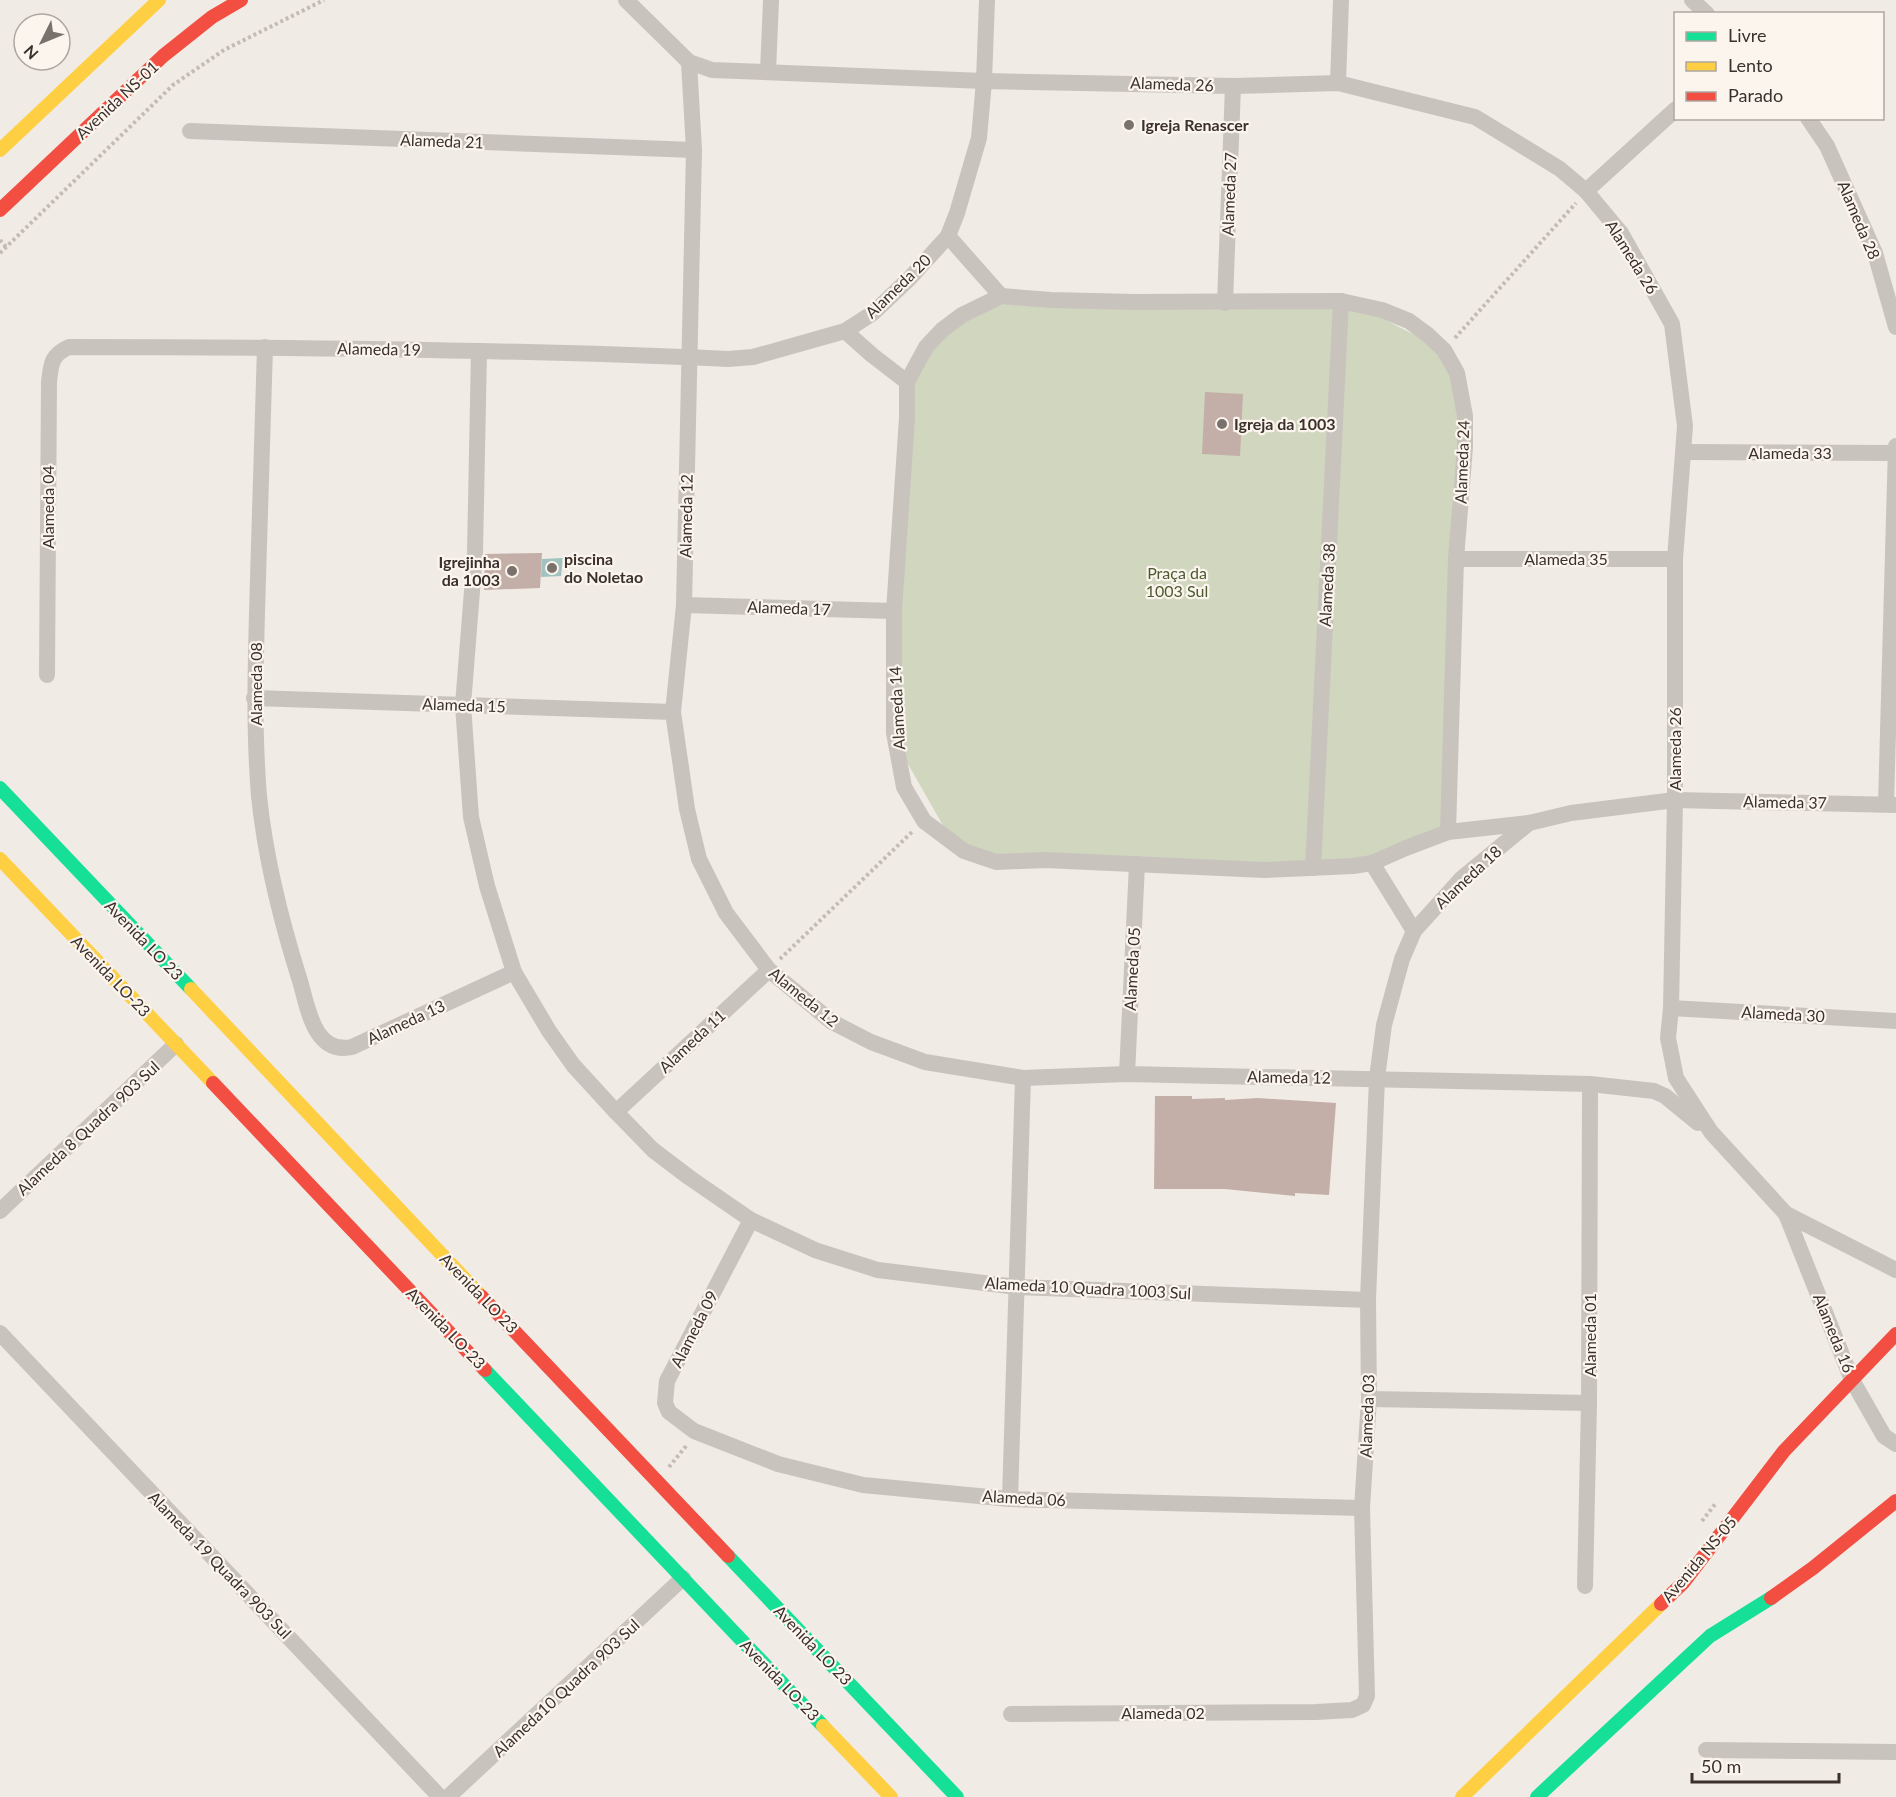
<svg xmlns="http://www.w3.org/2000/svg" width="1896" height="1797" font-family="Lato,sans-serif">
<rect width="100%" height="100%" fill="#f0ebe5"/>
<!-- green -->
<polygon fill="#d1d6bf" points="1001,296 1356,305 1444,350 1465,447 1448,832 1372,863 1018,861 953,843 892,736 907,380 942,330"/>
<!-- water -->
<polygon fill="#a1c2c1" points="563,558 561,576 541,577 542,559"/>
<!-- building -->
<g fill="#c3afa7">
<polygon points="1205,392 1243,394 1240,456 1202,454"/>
<polygon points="542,553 540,588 484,590 485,554"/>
<polygon points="1155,1096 1192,1096 1192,1099 1225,1098 1225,1100 1258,1098 1336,1103 1329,1195 1295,1193 1295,1196 1225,1189 1154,1189"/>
</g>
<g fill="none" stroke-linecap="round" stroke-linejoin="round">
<!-- path -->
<g stroke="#c2bbb6" stroke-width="4" stroke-dasharray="3 3" stroke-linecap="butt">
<polyline points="0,240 6,247"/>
<polyline points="0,253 173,85 224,50 324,0"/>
<polyline points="1455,338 1576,203"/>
<polyline points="780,959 913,831"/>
<polyline points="669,1467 687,1445"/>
<polyline points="1702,1521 1716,1503"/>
</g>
<!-- street -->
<g stroke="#c9c3be" stroke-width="16">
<polyline points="626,0 689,62 712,70 984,81 1233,86 1338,83 1475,117 1560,169 1586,191 1621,233 1672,324 1685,426 1675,559 1675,800 1671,1008 1668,1038 1676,1078 1711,1132 1786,1214 1896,1270"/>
<polyline points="1692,0 1707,14"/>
<polyline points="689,62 694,150 684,605 673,712 687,809 699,859 726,913 769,970 832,1022 871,1042 925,1062 1023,1078 1127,1074 1590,1084 1654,1091 1665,1096 1698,1123"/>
<polyline points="768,72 771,0"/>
<polyline points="1338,83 1341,0"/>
<polyline points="1808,118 1827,146 1875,253 1896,327"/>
<polyline points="190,131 694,150"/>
<polyline points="1586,191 1676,109"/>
<polyline points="948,236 1001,296"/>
<polyline points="1225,303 1233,86"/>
<polyline points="845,331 872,355 907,382"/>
<path d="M 265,347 C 263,424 260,501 258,578 C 256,651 253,723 259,796 C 265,855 282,924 300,981 C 308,1008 314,1055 352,1047 L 514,972"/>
<polyline points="479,351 475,553 463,705 471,817 487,886 514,972 549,1031 573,1065 616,1112 653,1150 690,1178 751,1220 815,1250 878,1270 1017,1287 1368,1300"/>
<polyline points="1684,452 1896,453"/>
<polyline points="1456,559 1675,559"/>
<polyline points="684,605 894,611"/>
<path d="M 47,675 L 49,382 C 51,364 51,355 69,347 C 288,347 508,349 728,359 L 753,357 L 845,331 L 873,313 L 910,278 L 948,236 L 957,213 L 979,138 L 984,81 L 987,0"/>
<polyline points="254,698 673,712"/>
<polyline points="1886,804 1896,446"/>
<polyline points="1448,832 1456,559 1465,447 1465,416 1457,373 1444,350 1428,335 1409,321 1382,310 1341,301 1135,302 1051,300 1001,296 962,315 942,330 926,347 907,382 907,418 894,611 894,733 904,787 924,821 964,851 996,862 1045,860 1264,870 1353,866 1372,863 1406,848 1448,832 1529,823"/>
<polyline points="1372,863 1414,931"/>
<polyline points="1313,868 1341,301"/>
<polyline points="1671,1008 1896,1021"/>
<polyline points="1127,1074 1137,864"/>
<polyline points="616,1112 769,970"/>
<polyline points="0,1211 176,1044"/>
<polyline points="1786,1214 1852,1380 1884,1436 1896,1444"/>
<polyline points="751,1220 667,1381 665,1403 669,1412 694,1431 778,1464 863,1485 1010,1499 1362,1508"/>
<polyline points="0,1333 440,1797"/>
<polyline points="1369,1399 1589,1403"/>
<polyline points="1010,1499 1023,1078"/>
<polyline points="1585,1586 1589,1403 1590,1084"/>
<polyline points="1011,1714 1316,1712 1352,1710 1363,1705 1367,1696 1362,1508 1369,1399 1368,1300 1377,1078 1384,1025 1402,959 1414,931 1461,879 1529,823 1571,813 1675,800 1896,805"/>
<polyline points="1706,1750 1896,1752"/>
<polyline points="448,1797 683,1578"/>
</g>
<!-- fast -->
<g stroke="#16e098" stroke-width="14">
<polyline points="0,788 191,989"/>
<polyline points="485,1370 823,1726"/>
<polyline points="728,1556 957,1797"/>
<polyline points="1537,1797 1710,1636 1771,1598"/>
</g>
<!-- slow -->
<g stroke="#ffcf43" stroke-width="14">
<polyline points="0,150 159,0"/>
<polyline points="0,859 213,1083"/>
<polyline points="191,989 481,1296"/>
<polyline points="823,1726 891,1797"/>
<polyline points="1462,1797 1661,1604"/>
</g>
<!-- jam -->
<g stroke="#f24e42" stroke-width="14">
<polyline points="0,210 163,56 212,17 241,0"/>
<polyline points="213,1083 485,1370"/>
<polyline points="481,1296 728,1556"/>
<polyline points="1771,1598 1813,1568 1896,1501"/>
<polyline points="1661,1604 1683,1583 1784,1451 1896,1334"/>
</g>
</g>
<!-- markers -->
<g fill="#7a716c" stroke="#fbf5ee" stroke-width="2">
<circle cx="1129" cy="125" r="6"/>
<circle cx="1222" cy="424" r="6"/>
<circle cx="552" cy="568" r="6"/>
<circle cx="512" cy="571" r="6"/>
</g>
<g text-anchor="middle" stroke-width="4.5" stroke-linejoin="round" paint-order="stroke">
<!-- street labels -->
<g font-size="16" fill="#3b302b" stroke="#fbf5ee">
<text transform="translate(1172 84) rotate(2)" y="6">Alameda 26</text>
<text transform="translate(117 100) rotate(-43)" y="6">Avenida NS-01</text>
<text transform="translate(442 141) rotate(2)" y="6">Alameda 21</text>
<text transform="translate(1229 194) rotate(-88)" y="6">Alameda 27</text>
<text transform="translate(1859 220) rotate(67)" y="6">Alameda 28</text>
<text transform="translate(1632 257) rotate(58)" y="6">Alameda 26</text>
<text transform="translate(898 286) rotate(-44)" y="6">Alameda 20</text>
<text transform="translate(379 349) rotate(1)" y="6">Alameda 19</text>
<text x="1790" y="459">Alameda 33</text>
<text transform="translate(1462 462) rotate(-88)" y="6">Alameda 24</text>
<text transform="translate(48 507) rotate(-90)" y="6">Alameda 04</text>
<text transform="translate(686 516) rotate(-89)" y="6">Alameda 12</text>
<text x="1566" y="565">Alameda 35</text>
<text transform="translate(1327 585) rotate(-87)" y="6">Alameda 38</text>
<text transform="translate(789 608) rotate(2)" y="6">Alameda 17</text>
<text transform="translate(256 684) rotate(-90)" y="6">Alameda 08</text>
<text transform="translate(464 705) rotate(2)" y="6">Alameda 15</text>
<text transform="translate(897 708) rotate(-93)" y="6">Alameda 14</text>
<text transform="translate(1675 749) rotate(-90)" y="6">Alameda 26</text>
<text transform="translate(1785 802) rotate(1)" y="6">Alameda 37</text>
<text transform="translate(1468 877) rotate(-43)" y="6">Alameda 18</text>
<text transform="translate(144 940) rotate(46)" y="6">Avenida LO 23</text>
<text transform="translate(1132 969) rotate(-87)" y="6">Alameda 05</text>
<text transform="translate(111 976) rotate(46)" y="6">Avenida LO-23</text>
<text transform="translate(804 997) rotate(39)" y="6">Alameda 12</text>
<text transform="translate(1783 1014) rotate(3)" y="6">Alameda 30</text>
<text transform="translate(406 1022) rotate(-25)" y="6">Alameda 13</text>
<text transform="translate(692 1041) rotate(-43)" y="6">Alameda 11</text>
<text transform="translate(1289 1077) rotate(1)" y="6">Alameda 12</text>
<text transform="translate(88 1128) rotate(-43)" y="6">Alameda 8 Quadra 903 Sul</text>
<text transform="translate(1088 1288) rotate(3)" y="6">Alameda 10 Quadra 1003 Sul</text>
<text transform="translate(479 1293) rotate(46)" y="6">Avenida LO 23</text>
<text transform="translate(446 1328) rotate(46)" y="6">Avenida LO-23</text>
<text transform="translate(694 1329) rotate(-63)" y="6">Alameda 09</text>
<text transform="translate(1834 1333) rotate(68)" y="6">Alameda 16</text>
<text transform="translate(1590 1335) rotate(-90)" y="6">Alameda 01</text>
<text transform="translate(1367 1416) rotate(-88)" y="6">Alameda 03</text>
<text transform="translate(1024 1498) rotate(3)" y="6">Alameda 06</text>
<text transform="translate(1699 1559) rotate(-50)" y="6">Avenida NS-05</text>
<text transform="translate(220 1565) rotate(46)" y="6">Alameda 19 Quadra 903 Sul</text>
<text transform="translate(813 1645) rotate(46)" y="6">Avenida LO 23</text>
<text transform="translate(780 1680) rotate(46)" y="6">Avenida LO-23</text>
<text transform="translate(566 1688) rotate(-43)" y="6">Alameda10 Quadra 903 Sul</text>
<text x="1163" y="1719">Alameda 02</text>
</g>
<!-- poi labels -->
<g font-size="16" font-weight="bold" fill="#3b302b" stroke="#fbf5ee" text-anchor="start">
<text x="1141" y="131">Igreja Renascer</text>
<text x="1234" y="430">Igreja da 1003</text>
<text x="564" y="565">piscina<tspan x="564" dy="18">do Noletao</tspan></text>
<text x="500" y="568" text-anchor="end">Igrejinha<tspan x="500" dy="18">da 1003</tspan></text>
</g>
<!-- park labels -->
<g font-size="16" fill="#4a5a2e" stroke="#fbf5ee">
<text x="1177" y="579">Praça da<tspan x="1177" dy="18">1003 Sul</tspan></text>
</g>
</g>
<!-- legend -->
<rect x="1674" y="12" width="210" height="108" fill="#fbf5ee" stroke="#aea6a0" stroke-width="1.5"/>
<rect x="1686" y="32" width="30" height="9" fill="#16e098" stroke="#aea6a0" stroke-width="1.5"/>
<text x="1728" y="42" font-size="18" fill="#3b302b">Livre</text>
<rect x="1686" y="62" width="30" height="9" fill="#ffcf43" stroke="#aea6a0" stroke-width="1.5"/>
<text x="1728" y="72" font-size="18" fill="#3b302b">Lento</text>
<rect x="1686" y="92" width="30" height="9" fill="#f24e42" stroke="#aea6a0" stroke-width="1.5"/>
<text x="1728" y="102" font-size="18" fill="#3b302b">Parado</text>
<!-- north arrow -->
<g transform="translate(42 42) rotate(227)"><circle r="28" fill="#fbf5ee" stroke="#aea6a0" stroke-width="1.5"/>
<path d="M0-4.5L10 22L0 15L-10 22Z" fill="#7a716c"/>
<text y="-9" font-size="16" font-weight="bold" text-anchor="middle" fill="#3b302b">N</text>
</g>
<!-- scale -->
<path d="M1692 1773v9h147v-9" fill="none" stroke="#3b302b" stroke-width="3"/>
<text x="1701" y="1773" font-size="18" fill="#3b302b" stroke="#fbf5ee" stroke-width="4.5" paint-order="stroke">50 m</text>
</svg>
